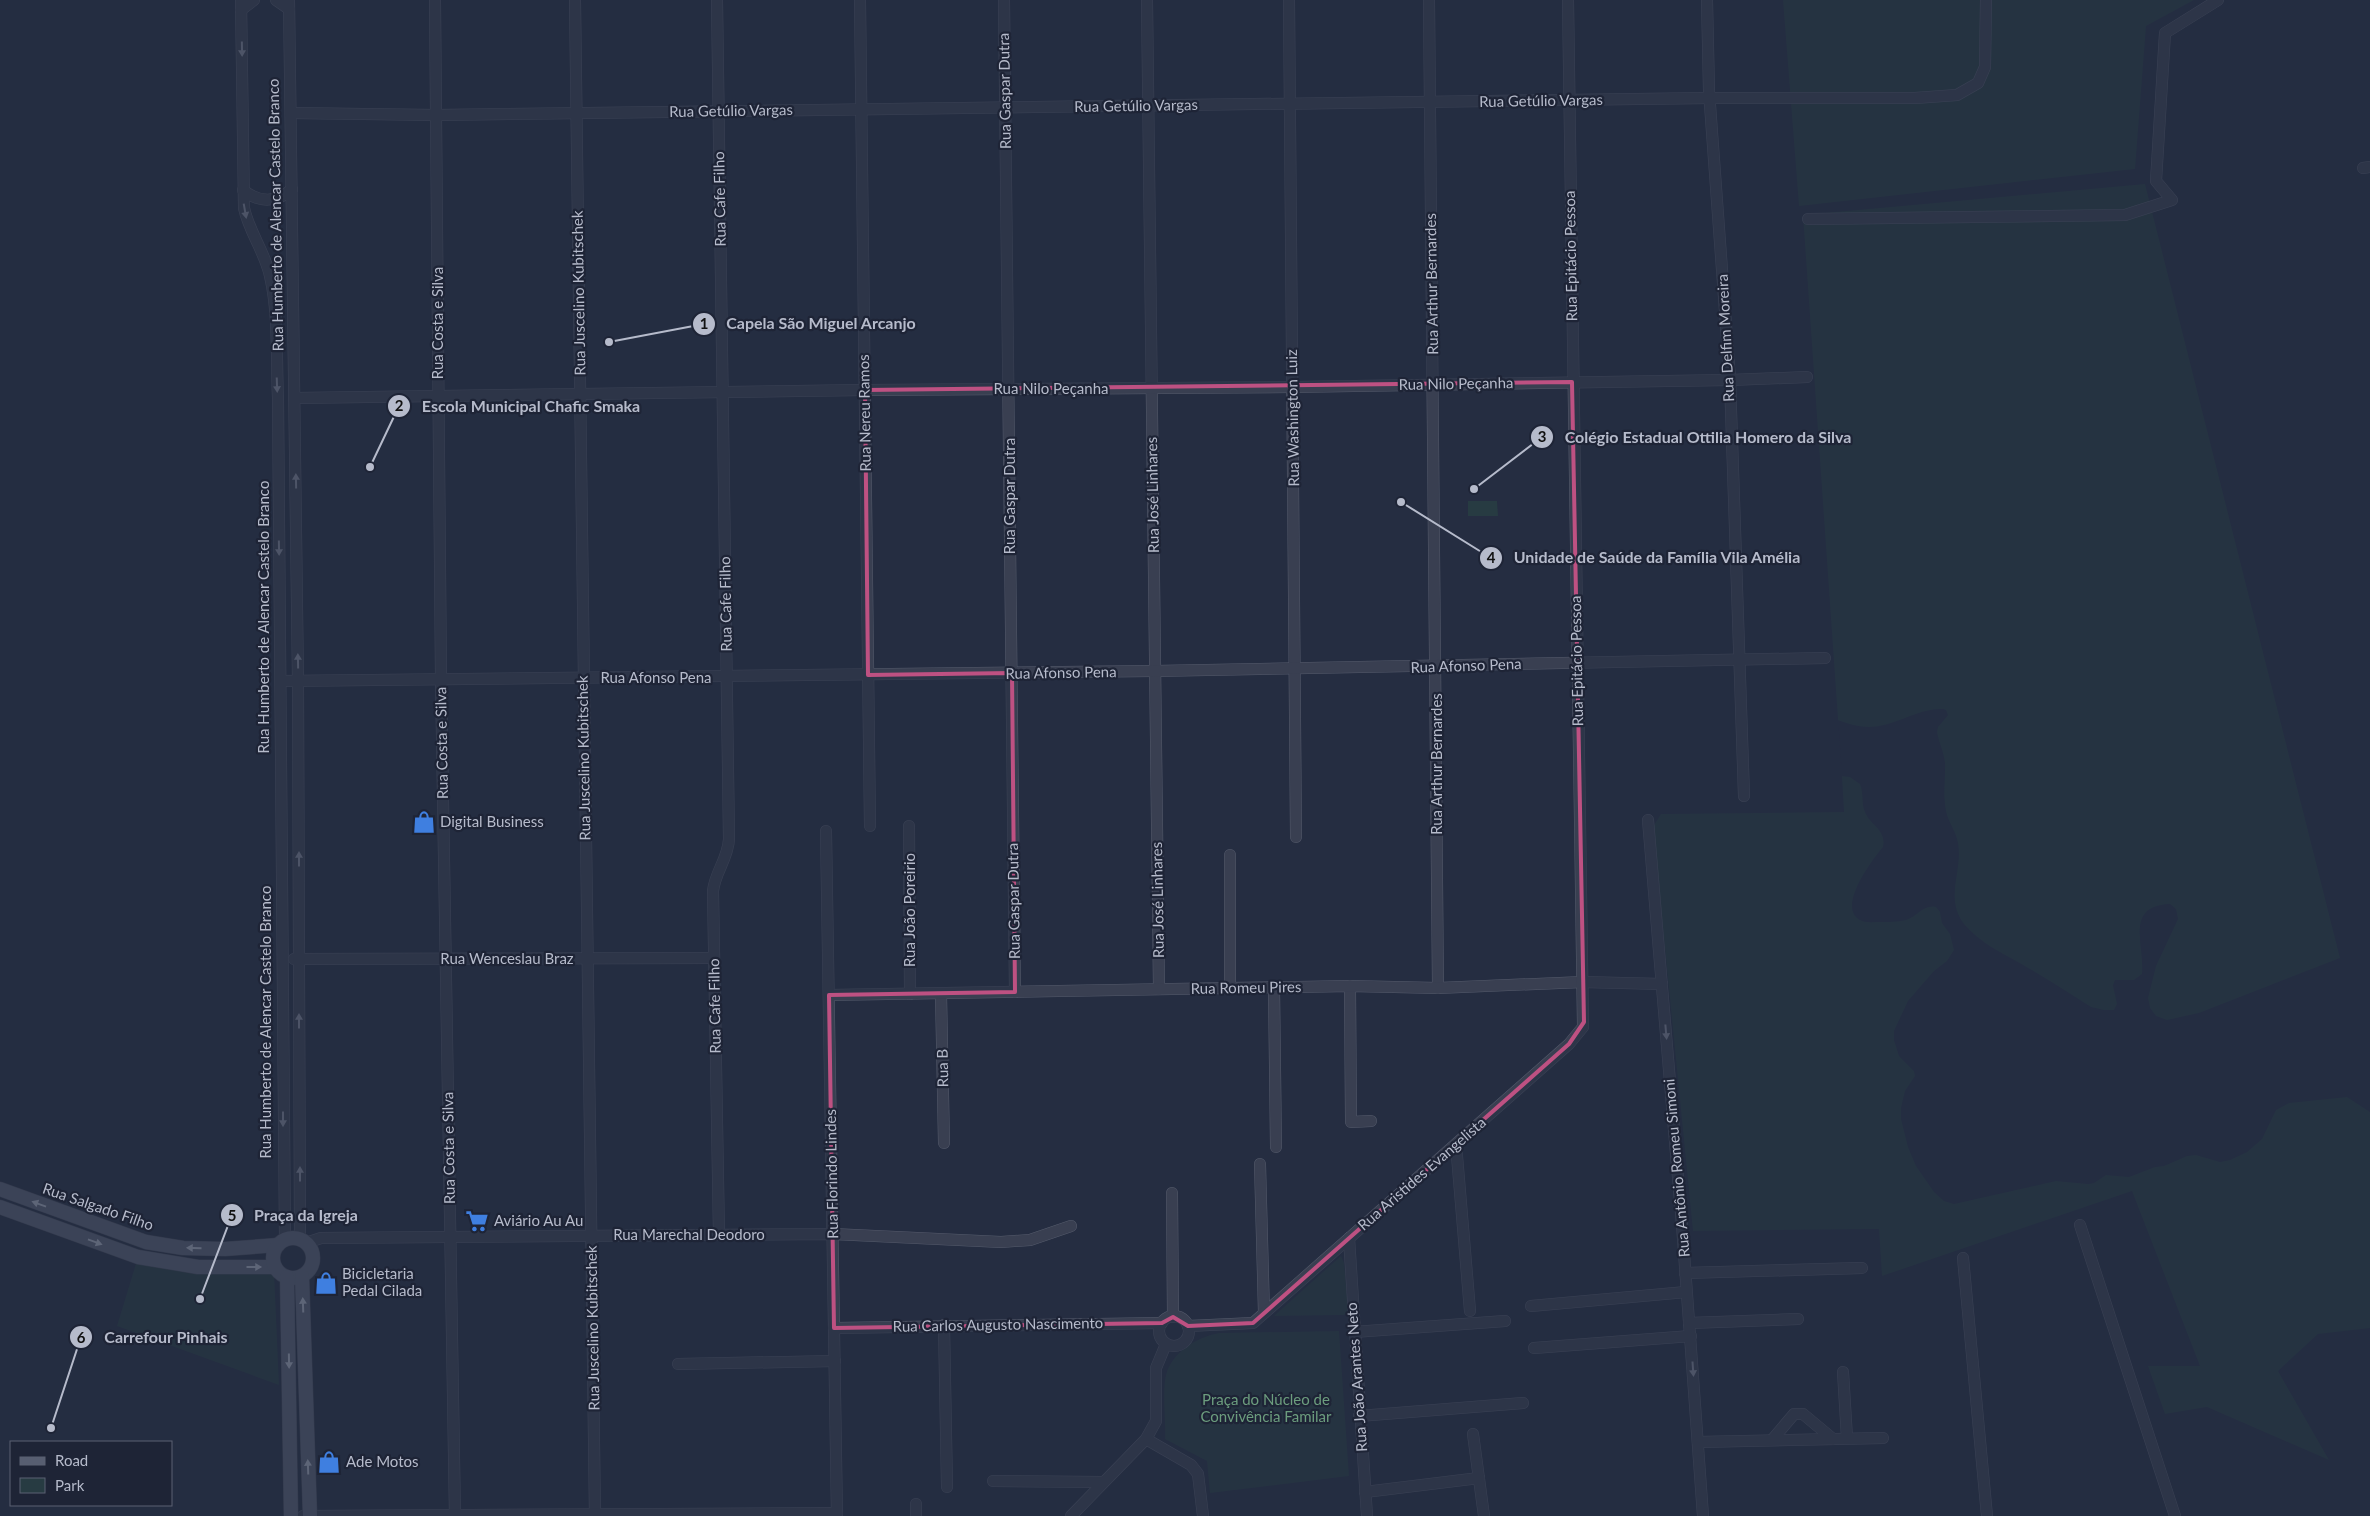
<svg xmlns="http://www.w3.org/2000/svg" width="2370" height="1516" font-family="Lato,sans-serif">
<rect width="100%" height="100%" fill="#252d41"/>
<!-- green -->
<g fill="#273b42">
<polygon points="1783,0 2194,0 2146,26 2135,169 1799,206"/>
<path d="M 2145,184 L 2340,958 L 2199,1013 L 2167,1020 L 2156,1016 L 2150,1008 L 2148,998 L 2156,966 L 2178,919 L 2176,909 L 2170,904 C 2124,906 2145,945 2142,974 L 2134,980 L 2115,980 L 2113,985 L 2117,1004 L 2114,1010 L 2104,1010 L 2091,1007 C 2069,993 2046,978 2023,965 C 2002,953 1980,943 1964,924 C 1944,898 1963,871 1958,843 C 1956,831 1948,822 1946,811 C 1943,796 1945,783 1945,769 C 1946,756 1939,744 1937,732 L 1938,727 L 1948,715 L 1946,710 L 1943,709 C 1917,708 1895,727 1869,727 C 1858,727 1848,724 1838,720 L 1842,776 L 1850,777 L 1860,784 C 1864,793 1861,803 1865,812 C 1870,825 1887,830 1883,847 C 1873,859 1836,907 1860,920 C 1865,923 1873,922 1879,922 C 1888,922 1897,922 1906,920 C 1917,917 1923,904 1936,907 L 1940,912 L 1942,923 L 1950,934 L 1954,950 L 1947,961 L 1934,971 L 1908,1001 L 1894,1031 L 1894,1040 L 1899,1056 L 1914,1071 L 1915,1076 L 1905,1091 L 1901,1108 L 1901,1119 L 1908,1147 L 1916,1166 L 1934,1192 L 1944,1201 L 1954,1204 L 2056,1181 L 2088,1184 L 2094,1183 L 2106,1175 L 2129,1177 L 2155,1167 L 2164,1166 L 2187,1156 L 2196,1155 L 2220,1162 L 2230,1160 L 2247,1152 L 2262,1139 L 2276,1110 L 2289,1103 L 2347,1097 L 2370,1112 L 2370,1328 L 2318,1334 L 2278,1371 L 2329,1460 L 2207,1407 L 2165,1414 L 2148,1366 L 2200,1366 L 2132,1191 L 1882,1276 L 1879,1229 L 1693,1231 L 1653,827 L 1661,814 L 1844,812 L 1842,777 L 1803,215 Z"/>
<polygon points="1468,501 1497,501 1498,516 1468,516"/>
<polygon points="1341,1256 1344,1263 1348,1309 1344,1315 1274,1316"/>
<polygon points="138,1257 274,1271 279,1385 117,1326"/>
<path d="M 1339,1331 L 1349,1476 L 1210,1493 L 1207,1461 L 1165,1439 C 1166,1422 1162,1391 1166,1375 C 1172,1352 1197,1337 1219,1333 Z"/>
</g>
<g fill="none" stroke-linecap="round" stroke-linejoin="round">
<defs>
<g id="minor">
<path d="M 241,0 L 244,208 C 249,232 265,252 270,276 C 279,315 276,358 278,398 L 285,1240"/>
<polyline points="276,0 289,9"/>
<polyline points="289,0 298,681 300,1240"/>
<polyline points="435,0 441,679 455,1516"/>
<polyline points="575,0 595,1516"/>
<path d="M 717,0 L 729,839 C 728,859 715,872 713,891 L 719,1235"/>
<polyline points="860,0 870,826"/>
<polyline points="1004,0 1015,992"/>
<polyline points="1147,0 1159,989"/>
<polyline points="1289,0 1296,837"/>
<polyline points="1429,0 1438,988"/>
<polyline points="1707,0 1709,91 1730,380 1744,796"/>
<polyline points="241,10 254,0"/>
<polyline points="291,113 436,115 1711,98 1915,98 1957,95 1978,83 1985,67 1986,0"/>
<polyline points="2363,168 2370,167"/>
<path d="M 243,190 C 259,203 277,203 292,189"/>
<polyline points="1808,219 2125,215 2172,200 2156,181 2165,33 2218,0"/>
<polyline points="295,398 865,390 1292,387 1730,380 1807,377"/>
<polyline points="281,681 1154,671 1825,658"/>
<polyline points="1648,820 1682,1225 1703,1516"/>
<polyline points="909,826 910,994"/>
<polyline points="826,831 837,1516"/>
<polyline points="1230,855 1230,988"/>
<polyline points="294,959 714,958"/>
<polyline points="1350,986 1351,1122 1371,1121"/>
<polyline points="1274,987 1276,1147"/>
<polyline points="941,994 944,1143"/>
<polyline points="829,995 1350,986 1438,988 1583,982 1662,984"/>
<polyline points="1456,1144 1470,1311"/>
<polyline points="1260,1164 1264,1313"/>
<polyline points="1172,1193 1173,1317"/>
<polyline points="2080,1225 2175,1516"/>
<polyline points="1349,1238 1367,1516"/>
<polyline points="306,1243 321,1238 833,1234 1001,1242 1030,1240 1071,1226"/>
<polyline points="1963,1258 1987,1516"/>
<polyline points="1685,1273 1862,1268"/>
<polyline points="1531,1306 1686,1292"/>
<circle cx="1174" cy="1331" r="15"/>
<polyline points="1689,1323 1798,1319"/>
<polyline points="944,1325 947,1487"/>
<polyline points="1188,1326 1253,1323 1569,1044 1583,1027 1568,0"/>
<polyline points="834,1328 1162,1323"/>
<polyline points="1354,1332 1505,1321"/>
<polyline points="1534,1348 1691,1336"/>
<polyline points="678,1364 835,1361"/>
<polyline points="1843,1372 1847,1438"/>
<polyline points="1359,1416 1523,1403"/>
<polyline points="1473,1434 1484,1516"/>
<polyline points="1146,1439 1191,1465 1198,1474 1203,1516"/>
<polyline points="1772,1440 1794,1414 1803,1414 1833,1439"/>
<polyline points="1698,1442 1883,1438"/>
<polyline points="993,1481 1102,1482"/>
<polyline points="1365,1492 1479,1478"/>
<polyline points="916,1504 916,1516"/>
<polyline points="303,1516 837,1513"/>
<polyline points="1071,1516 1146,1439 1156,1421 1156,1368 1166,1344"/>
</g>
<g id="major">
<polyline points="0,1189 146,1242 183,1248 225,1249 278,1245"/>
<polyline points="0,1207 138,1257 198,1267 275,1267"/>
<circle cx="293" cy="1258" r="20"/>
<polyline points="302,1276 310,1516"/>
<polyline points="287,1277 291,1516"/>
</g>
</defs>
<!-- minor casing -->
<use href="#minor" stroke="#545a6b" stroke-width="12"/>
<!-- major casing -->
<use href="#major" stroke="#43485a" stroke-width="15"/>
<!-- minor -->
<use href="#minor" stroke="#393f51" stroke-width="11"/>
<!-- major -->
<use href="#major" stroke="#575e71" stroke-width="14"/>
</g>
<!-- one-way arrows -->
<defs><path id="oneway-solid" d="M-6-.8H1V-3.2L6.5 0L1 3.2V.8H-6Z" transform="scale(1.25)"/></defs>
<g fill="#7e8394">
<use href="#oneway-solid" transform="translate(242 49) rotate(89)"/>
<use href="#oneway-solid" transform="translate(245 211) rotate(80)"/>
<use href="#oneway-solid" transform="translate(277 385) rotate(88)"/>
<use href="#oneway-solid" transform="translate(296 481) rotate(-91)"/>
<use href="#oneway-solid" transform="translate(279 548) rotate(89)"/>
<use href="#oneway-solid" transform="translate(298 661) rotate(-91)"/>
<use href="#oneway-solid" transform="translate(299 859) rotate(-90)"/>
<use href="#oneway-solid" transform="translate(299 1021) rotate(-90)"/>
<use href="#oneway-solid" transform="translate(1666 1032) rotate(85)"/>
<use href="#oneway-solid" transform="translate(283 1119) rotate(90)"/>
<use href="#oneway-solid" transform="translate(300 1174) rotate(-90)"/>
<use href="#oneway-solid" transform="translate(1693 1369) rotate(86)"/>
</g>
<g fill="#a3a8b9">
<use href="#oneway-solid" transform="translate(39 1204) rotate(-160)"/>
<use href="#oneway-solid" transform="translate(95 1242) rotate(20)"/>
<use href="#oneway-solid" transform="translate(194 1248) rotate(-179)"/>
<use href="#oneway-solid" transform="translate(254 1267)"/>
<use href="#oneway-solid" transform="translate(303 1305) rotate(-92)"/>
<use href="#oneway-solid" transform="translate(289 1361) rotate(89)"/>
<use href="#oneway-solid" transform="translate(308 1467) rotate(-92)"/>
</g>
<!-- marked area -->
<path d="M0 0H2370V1516H0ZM 1572,382 L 1584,1022 L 1569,1044 L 1253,1323 L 1188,1326 L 1173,1317 L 1162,1323 L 834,1328 L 829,995 L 1015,992 L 1012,673 L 868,675 L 865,390 Z" fill="#252d41" fill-opacity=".55" fill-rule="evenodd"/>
<path fill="none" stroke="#be5182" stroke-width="4" stroke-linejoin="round" d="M 1572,382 L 1584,1022 L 1569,1044 L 1253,1323 L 1188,1326 L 1173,1317 L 1162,1323 L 834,1328 L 829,995 L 1015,992 L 1012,673 L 868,675 L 865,390 Z"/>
<!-- icons -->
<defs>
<symbol id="shop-bare" viewBox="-9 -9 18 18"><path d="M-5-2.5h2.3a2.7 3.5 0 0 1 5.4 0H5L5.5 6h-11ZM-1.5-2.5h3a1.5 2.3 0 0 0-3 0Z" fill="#3f7fe0" stroke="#1e2436" stroke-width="2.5" paint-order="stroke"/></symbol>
<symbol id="supermarket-bare" viewBox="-9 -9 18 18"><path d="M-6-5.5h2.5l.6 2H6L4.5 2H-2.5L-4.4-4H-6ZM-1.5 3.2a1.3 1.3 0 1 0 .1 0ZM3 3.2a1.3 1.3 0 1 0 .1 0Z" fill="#3f7fe0" stroke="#1e2436" stroke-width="2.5" paint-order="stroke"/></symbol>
</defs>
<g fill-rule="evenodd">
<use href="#shop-bare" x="408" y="806" width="32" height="32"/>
<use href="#supermarket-bare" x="461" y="1205" width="32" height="32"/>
<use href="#shop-bare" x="310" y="1267" width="32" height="32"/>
<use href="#shop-bare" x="313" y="1446" width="32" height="32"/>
</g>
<g text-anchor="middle" stroke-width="4.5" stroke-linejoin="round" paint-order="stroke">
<!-- street labels -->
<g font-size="15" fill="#b6bbcb" stroke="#1e2436">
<text transform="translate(1005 91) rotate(-91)" y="5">Rua Gaspar Dutra</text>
<text transform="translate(1541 101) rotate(-1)" y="5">Rua Getúlio Vargas</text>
<text transform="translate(1136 106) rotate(-1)" y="5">Rua Getúlio Vargas</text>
<text transform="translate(731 111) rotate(-1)" y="5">Rua Getúlio Vargas</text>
<text transform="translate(720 199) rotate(-91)" y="5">Rua Cafe Filho</text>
<text transform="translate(276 215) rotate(-91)" y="5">Rua Humberto de Alencar Castelo Branco</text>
<text transform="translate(1571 256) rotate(-91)" y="5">Rua Epitácio Pessoa</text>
<text transform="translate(1432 284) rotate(-91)" y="5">Rua Arthur Bernardes</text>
<text transform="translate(579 293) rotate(-91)" y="5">Rua Juscelino Kubitschek</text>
<text transform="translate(438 323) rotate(-90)" y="5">Rua Costa e Silva</text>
<text transform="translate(1726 338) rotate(-93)" y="5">Rua Delfim Moreira</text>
<text transform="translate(1456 384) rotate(-1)" y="5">Rua Nilo Peçanha</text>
<text x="1051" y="394">Rua Nilo Peçanha</text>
<text transform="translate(865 413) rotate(-91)" y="5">Rua Nereu Ramos</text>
<text transform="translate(1293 418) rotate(-91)" y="5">Rua Washington Luiz</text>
<text transform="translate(1153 495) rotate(-91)" y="5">Rua José Linhares</text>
<text transform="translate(1010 496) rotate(-90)" y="5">Rua Gaspar Dutra</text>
<text transform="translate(726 604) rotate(-91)" y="5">Rua Cafe Filho</text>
<text transform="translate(264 617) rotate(-90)" y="5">Rua Humberto de Alencar Castelo Branco</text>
<text transform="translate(1577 661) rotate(-91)" y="5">Rua Epitácio Pessoa</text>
<text transform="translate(1466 666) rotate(-2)" y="5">Rua Afonso Pena</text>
<text transform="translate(1061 673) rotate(-1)" y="5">Rua Afonso Pena</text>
<text x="656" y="683">Rua Afonso Pena</text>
<text transform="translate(442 743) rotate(-91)" y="5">Rua Costa e Silva</text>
<text transform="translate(584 758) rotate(-91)" y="5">Rua Juscelino Kubitschek</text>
<text transform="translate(1437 764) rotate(-90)" y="5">Rua Arthur Bernardes</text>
<text transform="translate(1158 900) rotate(-91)" y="5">Rua José Linhares</text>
<text transform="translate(1014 901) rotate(-91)" y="5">Rua Gaspar Dutra</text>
<text transform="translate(910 910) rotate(-90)" y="5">Rua João Poreirio</text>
<text x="507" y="964">Rua Wenceslau Braz</text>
<text transform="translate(1246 988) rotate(-1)" y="5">Rua Romeu Pires</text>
<text transform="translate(715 1006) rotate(-91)" y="5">Rua Cafe Filho</text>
<text transform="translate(266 1022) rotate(-90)" y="5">Rua Humberto de Alencar Castelo Branco</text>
<text transform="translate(943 1068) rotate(-91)" y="5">Rua B</text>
<text transform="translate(449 1148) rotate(-91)" y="5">Rua Costa e Silva</text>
<text transform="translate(1677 1168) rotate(-95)" y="5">Rua Antônio Romeu Simoni</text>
<text transform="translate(832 1174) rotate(-91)" y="5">Rua Florindo Lindes</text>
<text transform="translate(1422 1174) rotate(-41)" y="5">Rua Aristides Evangelista</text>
<text transform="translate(98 1207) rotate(19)" y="5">Rua Salgado Filho</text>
<text x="689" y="1240">Rua Marechal Deodoro</text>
<text transform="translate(998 1325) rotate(-1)" y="5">Rua Carlos Augusto Nascimento</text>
<text transform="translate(593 1328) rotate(-91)" y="5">Rua Juscelino Kubitschek</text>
<text transform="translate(1357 1377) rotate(-94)" y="5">Rua João Arantes Neto</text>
</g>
<!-- poi labels -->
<g font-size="15" fill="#b6bbcb" stroke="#1e2436" text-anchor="start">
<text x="440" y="827">Digital Business</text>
<text x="494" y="1226">Aviário Au Au</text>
<text x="342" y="1279">Bicicletaria<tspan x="342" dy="17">Pedal Cilada</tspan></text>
<text x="346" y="1467">Ade Motos</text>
</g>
<!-- park labels -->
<g font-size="15" fill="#6c9d7e" stroke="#1e2436">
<text x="1266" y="1405">Praça do Núcleo de<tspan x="1266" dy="17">Convivência Familar</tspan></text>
</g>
</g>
<!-- callouts -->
<path fill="none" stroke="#b6bbcb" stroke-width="2" d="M609 342L704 324M370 467L399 406M1474 489L1542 437M1401 502L1491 558M200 1299L232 1215M51 1428L81 1337"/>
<g fill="#b6bbcb" stroke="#1e2436" stroke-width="2">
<circle cx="609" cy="342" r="5"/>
<circle cx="370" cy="467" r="5"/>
<circle cx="1474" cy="489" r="5"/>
<circle cx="1401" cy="502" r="5"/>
<circle cx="200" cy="1299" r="5"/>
<circle cx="51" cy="1428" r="5"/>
<circle cx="704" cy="324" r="12"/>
<circle cx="399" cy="406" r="12"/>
<circle cx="1542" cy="437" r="12"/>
<circle cx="1491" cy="558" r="12"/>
<circle cx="232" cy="1215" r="12"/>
<circle cx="81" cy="1337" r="12"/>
</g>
<g font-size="15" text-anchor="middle" font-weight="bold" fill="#111">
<text x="704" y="329">1</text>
<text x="399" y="411">2</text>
<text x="1542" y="442">3</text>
<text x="1491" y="563">4</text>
<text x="232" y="1221">5</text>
<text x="81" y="1343">6</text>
</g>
<g font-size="16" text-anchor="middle" font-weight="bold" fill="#b6bbcb" stroke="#1e2436" stroke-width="4.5" stroke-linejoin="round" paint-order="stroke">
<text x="821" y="329">Capela São Miguel Arcanjo</text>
<text x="531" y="412">Escola Municipal Chafic Smaka</text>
<text x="1708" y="443">Colégio Estadual Ottilia Homero da Silva</text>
<text x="1657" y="563">Unidade de Saúde da Família Vila Amélia</text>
<text x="306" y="1221">Praça da Igreja</text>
<text x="166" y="1343">Carrefour Pinhais</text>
</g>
<!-- legend -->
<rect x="10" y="1441" width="162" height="65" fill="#1e2436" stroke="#5b6072"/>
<rect x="20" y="1457" width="25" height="8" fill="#575e71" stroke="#5b6072"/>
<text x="55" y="1466" font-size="15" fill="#b6bbcb">Road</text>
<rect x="20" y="1478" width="25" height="15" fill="#273b42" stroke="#5b6072"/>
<text x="55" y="1491" font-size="15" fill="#b6bbcb">Park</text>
</svg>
